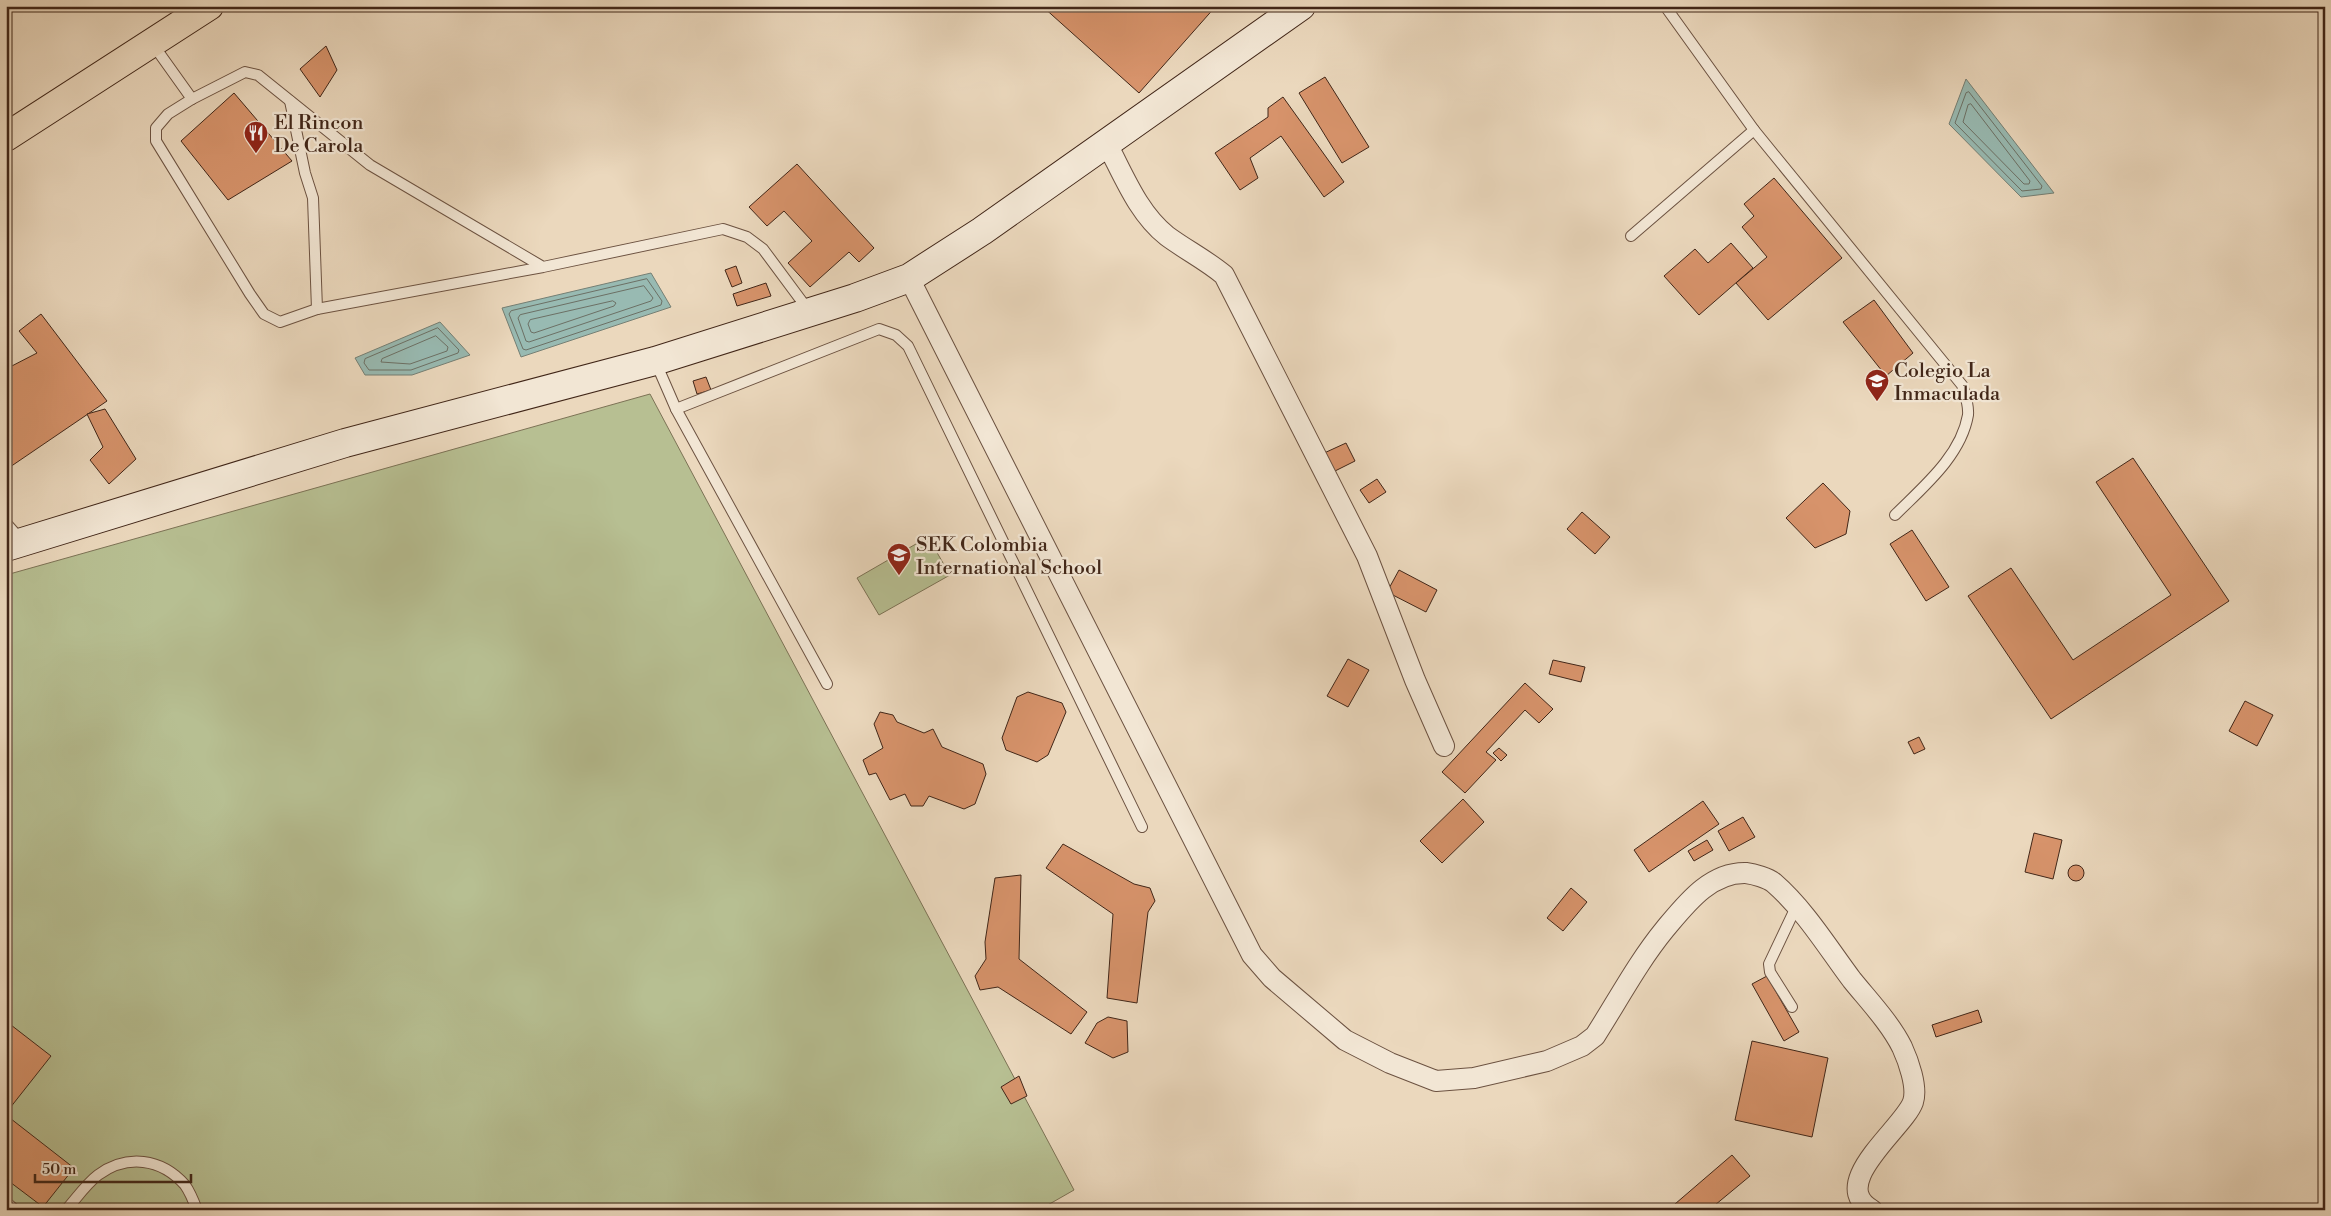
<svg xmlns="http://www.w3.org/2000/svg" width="2331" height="1216" font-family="'Libre Bodoni',serif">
<rect width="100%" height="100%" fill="#ebd8bd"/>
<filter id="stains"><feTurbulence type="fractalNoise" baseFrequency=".004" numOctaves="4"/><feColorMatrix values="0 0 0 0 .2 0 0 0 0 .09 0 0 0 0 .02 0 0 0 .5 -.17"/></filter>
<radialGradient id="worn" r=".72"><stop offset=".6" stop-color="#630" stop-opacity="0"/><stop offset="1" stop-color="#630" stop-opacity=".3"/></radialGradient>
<!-- green -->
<g fill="#b7bf92" stroke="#7c7255">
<polygon points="650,394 1074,1190 1039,1210 6,1210 6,575"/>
<polygon points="928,537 950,575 879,615 857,578"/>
</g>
<!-- water -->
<g fill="#98bab2" stroke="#757f74">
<polygon points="1966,79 2054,193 2021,197 1949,124"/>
<polygon points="651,273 671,307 521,357 502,308"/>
<polygon points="440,322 470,355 412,375 365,375 355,358"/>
</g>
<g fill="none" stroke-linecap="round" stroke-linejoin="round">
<!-- shore -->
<g stroke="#6c7065" stroke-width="1">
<polygon points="1969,92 2042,186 2041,189 2022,191 1955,123 1966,93"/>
<polygon points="1971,104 2030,181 2029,184 2024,184 1963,122 1968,105"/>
<polygon points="647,279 662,301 661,305 526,350 523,349 509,314 511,311"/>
<polygon points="644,286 653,298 651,301 529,342 526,341 518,318 520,315"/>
<polygon points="613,301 616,303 614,306 534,333 531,332 528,324 530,320"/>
<polygon points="438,328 459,350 458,353 411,370 369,370 364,363 365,359"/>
<polygon points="436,336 448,347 447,351 410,364 381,362 382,359"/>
</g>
</g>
<!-- building -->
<g fill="#d7936b" stroke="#412618">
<polygon points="1042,6 1216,6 1139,93"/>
<polygon points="326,46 337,70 320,97 300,69"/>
<polygon points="1325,77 1369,147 1342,163 1299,93"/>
<polygon points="234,93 292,161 228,200 181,141"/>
<polygon points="1283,97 1344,182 1324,197 1281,136 1250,158 1258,178 1240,190 1215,153 1268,117 1268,108"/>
<polygon points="797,164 874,248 859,262 849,252 810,287 788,263 812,241 784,211 767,226 749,207"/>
<polygon points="1774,178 1842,258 1768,320 1736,283 1767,257 1742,227 1754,216 1744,204"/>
<polygon points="1731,243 1753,268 1699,315 1664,276 1695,249 1708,263"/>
<polygon points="736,266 742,283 732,287 725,270"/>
<polygon points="766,283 771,296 737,306 733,294"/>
<polygon points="1874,300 1913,353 1886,376 1843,322"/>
<polygon points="41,314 107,401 10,467 6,462 6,369 37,353 19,331"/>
<polygon points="706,377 711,390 697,394 693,381"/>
<polygon points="105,409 136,459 109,484 90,460 103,447 87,414"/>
<polygon points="1346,443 1355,461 1331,473 1322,454"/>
<polygon points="2133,458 2229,601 2051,719 1968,596 2011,568 2073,660 2171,595 2096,482"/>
<polygon points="1377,479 1386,492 1369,503 1360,490"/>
<polygon points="1823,483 1850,511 1846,534 1815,548 1786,518"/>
<polygon points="1582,512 1610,537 1595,554 1567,529"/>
<polygon points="1912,530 1949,587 1926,601 1890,544"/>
<polygon points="1399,570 1437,590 1426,612 1387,592"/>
<polygon points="1348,659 1369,670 1348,707 1327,696"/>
<polygon points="1553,660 1585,667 1581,682 1549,674"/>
<polygon points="1525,683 1553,709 1539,723 1525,710 1486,752 1496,760 1465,793 1442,772"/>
<polygon points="1028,692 1062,703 1066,712 1048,755 1037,762 1006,750 1002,738 1017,697"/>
<polygon points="2245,701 2273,715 2257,746 2229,731"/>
<polygon points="880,712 893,715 897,722 924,733 933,729 942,747 983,764 986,774 975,804 964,809 929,796 923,806 911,806 905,794 890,800 876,773 869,775 863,760 883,748 874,724"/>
<polygon points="1919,737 1925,749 1914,754 1908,742"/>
<polygon points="1499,748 1507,755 1501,761 1493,753"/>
<polygon points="1463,799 1484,822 1442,863 1420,841"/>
<polygon points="1703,801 1719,824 1649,872 1634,850"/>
<polygon points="1743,817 1755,837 1729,851 1718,831"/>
<polygon points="2034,833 2062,840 2053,879 2025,872"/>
<polygon points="1707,840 1713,850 1694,861 1688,851"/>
<polygon points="1063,844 1134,884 1150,888 1155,901 1148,912 1137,1003 1107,998 1113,914 1046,868"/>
<circle cx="2076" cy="873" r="8"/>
<polygon points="1021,875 1019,959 1087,1012 1071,1034 998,987 980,990 975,976 986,959 985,942 995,878"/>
<polygon points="1571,888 1587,902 1563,931 1547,918"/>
<polygon points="1767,976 1799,1032 1784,1041 1752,984"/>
<polygon points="1978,1010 1982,1022 1936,1037 1932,1025"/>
<polygon points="1108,1017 1127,1021 1128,1052 1113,1058 1085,1043 1097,1023"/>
<polygon points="11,1025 51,1056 6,1113 6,1031"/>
<polygon points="1752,1041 1828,1058 1812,1137 1735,1120"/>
<polygon points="1019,1076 1027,1096 1011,1104 1001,1087"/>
<polygon points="6,1115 74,1168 43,1207 6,1179"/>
<polygon points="1732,1155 1750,1176 1709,1210 1668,1210"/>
</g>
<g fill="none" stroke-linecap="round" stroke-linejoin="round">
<defs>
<g id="lane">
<path d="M 1665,6 L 1754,130 L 1962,385 C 1965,395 1969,404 1968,415 C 1961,456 1923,487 1895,515"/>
<polyline points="152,43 192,99"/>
<polyline points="290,101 305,173 313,198 317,309"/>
<polyline points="1631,236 1754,130"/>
<polyline points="543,267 370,165 258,75 245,72 192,99 168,114 156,128 156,141 250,294 264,314 280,322 317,309 543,267 723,229 747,237 763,249 809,311"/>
<polyline points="656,363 676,409 827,684"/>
<polyline points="676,409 879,329 896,335 908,346 1142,827"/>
<polyline points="6,523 22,541"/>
<polyline points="1792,1007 1770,972 1769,964 1796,907"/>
<polyline points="6,1202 15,1210"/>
<path d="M 66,1210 C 76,1199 86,1184 98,1175 C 127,1154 161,1158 185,1185 C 190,1192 194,1202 197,1210"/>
</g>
<g id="street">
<path d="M 1107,144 C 1124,176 1138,213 1167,236 C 1186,250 1206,260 1224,275 L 1367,556 L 1415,680 L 1444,746"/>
<path d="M 909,278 L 1252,955 L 1272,978 L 1345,1040 L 1390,1063 L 1436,1081 L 1474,1078 L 1547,1061 L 1582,1046 L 1595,1036 C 1618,1000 1638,962 1665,929 C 1686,904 1710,872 1746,873 C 1754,874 1768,878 1774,883 C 1805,910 1828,948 1852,980 C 1869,1001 1890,1023 1902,1047 C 1908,1060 1918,1087 1913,1102 C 1904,1128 1826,1184 1872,1210"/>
</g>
<polyline id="secondary" points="6,547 345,443 655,361 855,298 909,278 982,231 1301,6"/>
<polyline id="highway" points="6,137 209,6"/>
</defs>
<!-- lane casing -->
<use href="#lane" stroke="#6c5241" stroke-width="12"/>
<!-- street casing -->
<use href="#street" stroke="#6c5241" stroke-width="22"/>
<!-- secondary casing -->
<use href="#secondary" stroke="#412618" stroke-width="30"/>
<!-- highway casing -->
<use href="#highway" stroke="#412618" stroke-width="30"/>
<!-- lane -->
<use href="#lane" stroke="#f2e6d4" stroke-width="10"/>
<!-- street -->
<use href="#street" stroke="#f2e6d4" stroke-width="20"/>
<!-- secondary -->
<use href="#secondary" stroke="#f2e6d4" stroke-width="28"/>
<!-- highway -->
<use href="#highway" stroke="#ebd8bd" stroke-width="28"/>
</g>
<!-- icons -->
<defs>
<symbol id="restaurant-pin" viewBox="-11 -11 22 30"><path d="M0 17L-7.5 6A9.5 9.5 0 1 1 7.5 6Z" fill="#8f2418" stroke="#f2e6d4"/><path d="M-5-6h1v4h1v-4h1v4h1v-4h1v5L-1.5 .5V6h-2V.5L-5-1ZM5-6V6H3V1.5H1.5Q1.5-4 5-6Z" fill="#fff"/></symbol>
<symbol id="school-pin" viewBox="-11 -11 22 30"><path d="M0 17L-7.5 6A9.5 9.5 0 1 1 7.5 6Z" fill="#8f2418" stroke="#f2e6d4"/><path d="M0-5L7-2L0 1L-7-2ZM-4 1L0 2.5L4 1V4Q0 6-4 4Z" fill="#fff"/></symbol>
</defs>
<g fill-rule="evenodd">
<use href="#restaurant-pin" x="242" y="119" width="28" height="38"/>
<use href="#school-pin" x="1863" y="367" width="28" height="38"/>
<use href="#school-pin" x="885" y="541" width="28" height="38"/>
</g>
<g text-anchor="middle" stroke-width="4.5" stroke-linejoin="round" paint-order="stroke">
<!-- poi labels -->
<g font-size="20" fill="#412618" stroke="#f2e6d4" text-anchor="start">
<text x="274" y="129">El Rincon<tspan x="274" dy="23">De Carola</tspan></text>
<text x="1894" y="377">Colegio La<tspan x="1894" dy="23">Inmaculada</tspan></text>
<text x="916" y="551">SEK Colombia<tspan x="916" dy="23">International School</tspan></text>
</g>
</g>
<!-- margin -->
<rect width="2331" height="1216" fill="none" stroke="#ebd8bd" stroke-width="25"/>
<rect x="8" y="8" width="2316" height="1201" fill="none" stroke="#412618" stroke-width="2.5"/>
<rect x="12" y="12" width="2306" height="1191" fill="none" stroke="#412618"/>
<!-- scale -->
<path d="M35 1174v8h156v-8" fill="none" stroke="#412618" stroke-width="2.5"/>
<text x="42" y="1174" font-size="15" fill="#412618" stroke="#f2e6d4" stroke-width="4" paint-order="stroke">50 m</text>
<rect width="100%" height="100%" filter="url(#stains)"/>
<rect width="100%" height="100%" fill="url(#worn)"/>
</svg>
